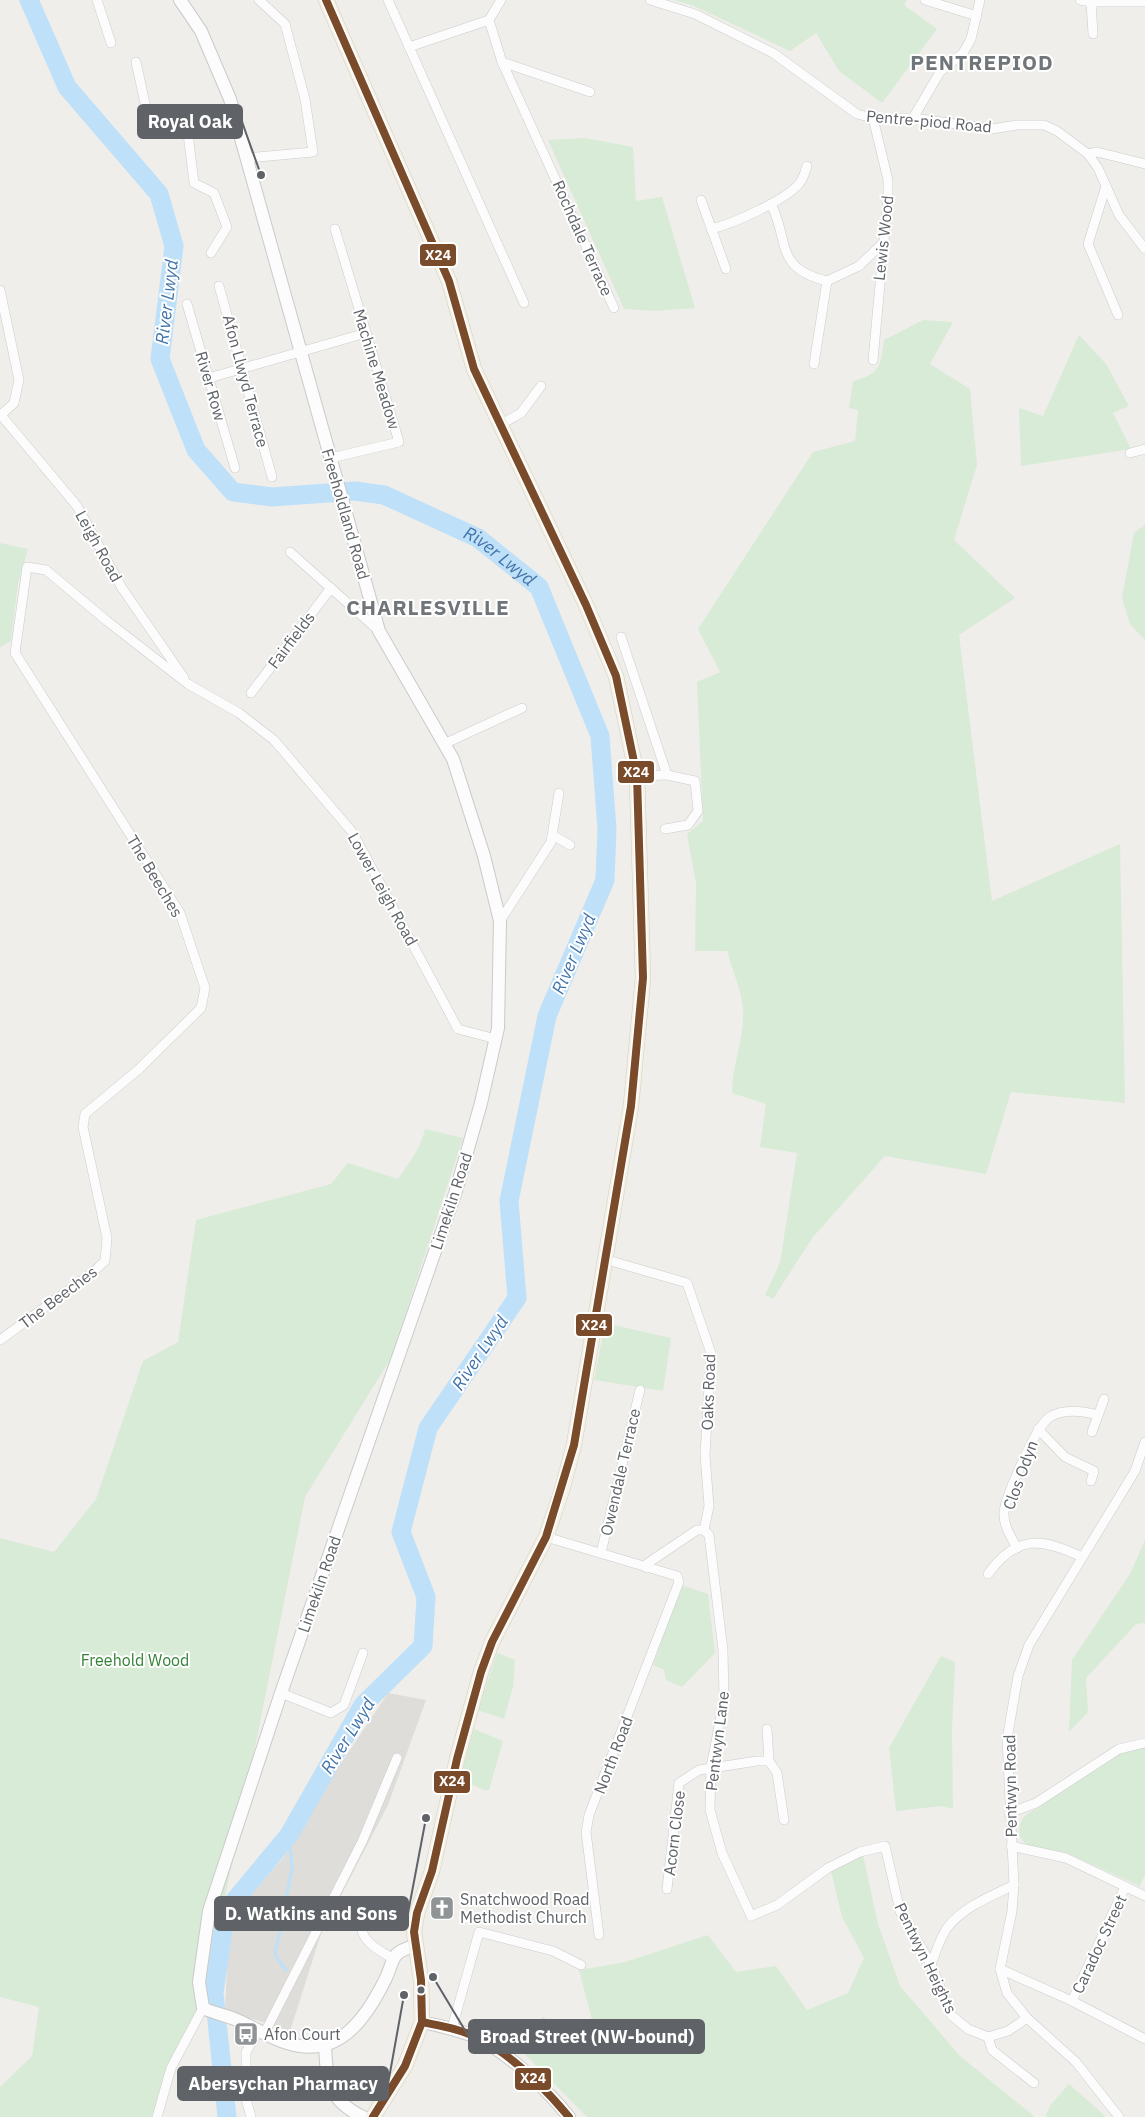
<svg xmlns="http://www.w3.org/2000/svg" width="1145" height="2117" font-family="'IBM Plex Sans',sans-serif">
<rect width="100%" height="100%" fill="#efeeea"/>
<!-- industrial -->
<polygon fill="#dfddda" points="388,1693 426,1700 388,1805 321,1934 290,2031 225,2010 228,1948 236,1918 251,1894 284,1857 328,1783"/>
<!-- green -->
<g fill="#d8ebd6">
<polygon points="674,0 907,0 904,5 937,29 882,103 839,71 816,33 790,51 694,6"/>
<polygon points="585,138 633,147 636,201 662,197 695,308 655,311 624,309 548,140"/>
<path d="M 923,320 L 953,322 L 930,364 L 970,389 L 977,465 L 954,540 L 1015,598 L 959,635 L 992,901 L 1120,844 L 1125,1103 L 1011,1092 L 986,1174 L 885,1156 L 813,1237 L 773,1299 L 765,1295 L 780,1263 L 797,1153 L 760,1147 L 766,1104 L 732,1093 C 732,1064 745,1037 743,1008 C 741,989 732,969 727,951 L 695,951 L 696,883 L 687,834 L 703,821 L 697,682 L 720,672 L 698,629 L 813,452 L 855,441 L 858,410 L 849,408 L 853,381 C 881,374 880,366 884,340 Z"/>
<polygon points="1079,335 1106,364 1129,406 1113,413 1131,449 1021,466 1019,408 1043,416"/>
<polygon points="1145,525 1145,640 1130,624 1122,598 1134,533"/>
<polygon points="0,543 28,549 18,583 11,641 0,647"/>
<path d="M 425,1129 L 463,1138 L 391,1358 L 305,1497 L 203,2008 L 174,2063 L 156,2117 L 0,2117 L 0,2087 L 32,2056 L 39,2007 L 0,1997 L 0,1538 L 54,1552 L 96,1499 L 143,1361 L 178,1342 L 196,1220 L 331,1184 L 348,1163 L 398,1179 C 409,1163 421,1148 425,1129 Z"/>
<polygon points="605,1323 671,1338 663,1391 594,1380"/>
<polygon points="1145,1540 1145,1623 1136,1624 1086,1678 1088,1712 1069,1732 1072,1660 1130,1574"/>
<polygon points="681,1585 708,1594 715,1653 682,1687 666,1680 664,1670 653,1665"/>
<polygon points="497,1653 515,1660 513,1687 504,1719 478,1710"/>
<polygon points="941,1656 955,1662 952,1728 953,1809 942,1806 896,1811 889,1748"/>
<polygon points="474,1729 503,1741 489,1790 484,1790 460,1779"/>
<path d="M 1145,1747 L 1145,1874 L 1140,1886 L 1067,1853 L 1026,1845 L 1019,1835 C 1020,1819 1023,1815 1038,1808 L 1111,1755 Z"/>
<polygon points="863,1855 878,1924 900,1986 960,2056 1035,2117 587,2117 504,2033 538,2025 543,2016 555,2029 596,2035 579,1970 625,1962 708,1935 736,1972 776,1966 807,2010 848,1993 864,1958 842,1917 831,1871"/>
<polygon points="1069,2084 1106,2117 1045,2117 1050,2106"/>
</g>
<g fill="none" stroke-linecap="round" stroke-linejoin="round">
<!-- stream -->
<polyline stroke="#bfe0f9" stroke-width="3" points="285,1840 291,1853 292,1869 275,1955 286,1970"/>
<!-- river -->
<path stroke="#bfe0f9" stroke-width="19" id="s1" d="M 29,0 L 67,87 L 159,194 L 174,246 L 160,359 L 196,450 L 233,492 L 272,497 L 355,491 L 384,495 L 478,538 L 539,587 L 600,736 L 607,829 L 605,880 L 547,1016 L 509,1201 L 517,1298 L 428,1428 L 401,1532 L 426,1597 L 423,1646 L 363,1705 L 289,1835 L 226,1911 L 214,1993 L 227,2117"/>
<defs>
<g id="minor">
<polyline points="97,0 111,43"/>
<polyline points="388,0 524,303"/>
<polyline points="650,0 695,14 773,53 857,114 873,118 913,118 992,129 1017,125 1044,125 1057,131 1088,154 1098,168 1119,215 1145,249"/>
<polyline points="925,0 977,16"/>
<polyline points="1080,0 1091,2 1093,34"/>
<polyline points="1091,0 1091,2 1145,2"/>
<polyline points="489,20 502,62 614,308"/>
<polyline points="489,20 501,0"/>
<polyline points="409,47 489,20"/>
<polyline points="136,62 148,117 173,114 188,134"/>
<polyline points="502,62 590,92"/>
<polyline points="913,118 940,72 963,53 971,39 980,0"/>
<polyline points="1088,154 1097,152 1145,164"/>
<polyline points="247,158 313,152 305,99 285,24 259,0"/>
<polyline points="1106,186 1088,244 1118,315"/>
<polyline points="701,200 726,269"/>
<path d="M 771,204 C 790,242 774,268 827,281 L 814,364"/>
<path d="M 711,229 C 732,224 790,199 801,181 C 804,177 805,171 807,166"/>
<polyline points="211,253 227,227 214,193 194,183 188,134 237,123"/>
<polyline points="827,281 859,266 882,244"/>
<polyline points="219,286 272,477"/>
<polyline points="0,290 19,380 14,403 1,415"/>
<polyline points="187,304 235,468"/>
<polyline points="873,360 888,198 888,180 873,118"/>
<polyline points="209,378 366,333"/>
<polyline points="0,414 77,506 122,588 184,678"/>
<polyline points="500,425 521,413 541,386"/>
<polyline points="1130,453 1145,449"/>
<polyline points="331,458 399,442 335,229"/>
<polyline points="290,552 378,630"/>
<polyline points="621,637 667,775 637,776"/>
<polyline points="251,693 331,588"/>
<polyline points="444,744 522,708"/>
<polyline points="665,829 688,825 698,811 695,781 667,775"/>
<polyline points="552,835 570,845"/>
<polyline points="500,921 551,842 559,793"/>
<polyline points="604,1259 687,1283 711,1353 705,1455 709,1506 704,1530"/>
<polyline points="0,1340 92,1273 105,1261 107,1238 83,1127 85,1114 139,1069 201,1008 205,988 180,913 15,653 27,567 46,570 107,621 188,684 239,713 274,740 353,833 458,1029 496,1039"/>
<polyline points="1038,1429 1065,1457 1094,1471 1091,1481"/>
<polyline points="1092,1432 1104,1399"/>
<polyline points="704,1530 709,1535 723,1650 724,1700 711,1767 710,1810 722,1853 751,1916 777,1905 828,1868 860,1852 885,1846 900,1911 931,1964 951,2015 968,2029 988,2037 1008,2031 1027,2018"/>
<polyline points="546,1537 677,1576 679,1582 589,1815 586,1832 599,1935"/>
<path d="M 1017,1548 C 1011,1537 1003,1525 1004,1512 C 1006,1496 1036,1425 1050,1417 C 1065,1408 1083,1411 1098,1415"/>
<polyline points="601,1553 640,1390"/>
<polyline points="647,1568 648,1563 697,1530 704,1530"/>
<path d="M 988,1574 C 1017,1534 1042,1538 1082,1557"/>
<polyline points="281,1693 331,1713 344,1705 363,1653"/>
<polyline points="769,1761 777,1773 784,1820"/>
<polyline points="1009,1813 1036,1803 1119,1749 1145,1743"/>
<polyline points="1011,1846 1066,1858 1145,1896"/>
<polyline points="667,1889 679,1783 699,1770 757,1761 769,1761 767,1729"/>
<path d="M 357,1902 C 362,1937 360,1940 392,1958"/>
<path d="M 931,1964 C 936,1952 940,1938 947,1928 C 963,1907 991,1896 1014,1885"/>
<polyline points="1000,1969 1072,2001 1145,2039"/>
<polyline points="1072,2001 1125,1887"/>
<polyline points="452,2028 479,1932 553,1951 581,1965"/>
<polyline points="264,2034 362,1842 397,1758"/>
<polyline points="988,2037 992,2050 1034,2083"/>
<polyline points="157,2117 171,2068 203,2008"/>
<polyline points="251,2117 246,2099 246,2052 258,2031"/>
<polyline points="1119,2117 1076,2062 1027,2018 1007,1993 1000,1969 1012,1911 1014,1885 1007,1739 1018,1676 1029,1645 1135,1471 1145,1442"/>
</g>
<g id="secondary">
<path d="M 180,0 L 201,31 L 230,99 L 379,631 L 453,759 L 484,856 L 500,921 L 498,1028 L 481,1103 L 455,1194 L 281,1693 L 209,1911 L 199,1982 L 203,2008 C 215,2014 227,2015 239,2021 C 255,2028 270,2038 287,2043 C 338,2059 365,2020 385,1980 C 395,1960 389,1953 414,1946"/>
<path d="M 422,2022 C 441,2026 460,2030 478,2038 C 509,2054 548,2090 569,2117"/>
<path d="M 325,2046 C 327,2082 328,2100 363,2117"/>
</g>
<polyline id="primary" points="326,0 449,281 474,369 586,605 616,676 637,776 643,978 631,1106 574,1445 562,1490 546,1537 492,1642 481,1672 457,1759 432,1871 417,1913 414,1932 421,1980 422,2022 405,2066 373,2117"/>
</defs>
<!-- minor casing -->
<use href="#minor" stroke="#cbcccc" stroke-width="10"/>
<!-- secondary casing -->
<use href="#secondary" stroke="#cacacb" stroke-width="14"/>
<!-- primary casing -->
<use href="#primary" stroke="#d7ceb8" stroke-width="16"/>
<!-- minor -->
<use href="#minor" stroke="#fdfcfc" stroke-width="9"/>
<!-- secondary -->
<use href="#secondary" stroke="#fdfcfc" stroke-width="12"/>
<!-- primary -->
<use href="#primary" stroke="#f4f2e9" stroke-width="15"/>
<defs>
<g id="bus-1">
<polyline points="326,0 449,281 474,369 586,605 616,676 637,776 643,978 631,1106 574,1445 546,1537 492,1642 481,1672 457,1759 432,1871 417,1913 414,1932 421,1980 422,2022 405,2066 373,2117"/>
<path d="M 422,2022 C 441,2026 461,2029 478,2038 C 514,2056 544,2087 569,2117"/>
</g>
</defs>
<!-- bus-1 casing -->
<use href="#bus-1" stroke="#fff" stroke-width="11"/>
<!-- bus-1 -->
<use href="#bus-1" stroke="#7a4b2a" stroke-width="8"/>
</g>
<!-- icons -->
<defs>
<symbol id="church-square" viewBox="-11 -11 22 22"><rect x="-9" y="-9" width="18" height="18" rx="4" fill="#919496" stroke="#fff"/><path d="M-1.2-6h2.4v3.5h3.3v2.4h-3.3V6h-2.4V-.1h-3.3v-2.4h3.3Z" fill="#fff"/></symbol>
<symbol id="bus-square" viewBox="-11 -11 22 22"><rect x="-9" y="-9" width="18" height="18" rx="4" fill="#919496" stroke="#fff"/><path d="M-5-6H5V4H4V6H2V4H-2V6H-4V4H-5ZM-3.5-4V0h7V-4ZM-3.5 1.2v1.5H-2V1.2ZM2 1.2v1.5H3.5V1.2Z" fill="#fff"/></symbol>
</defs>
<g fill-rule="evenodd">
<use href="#church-square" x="428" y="1894" width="28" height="28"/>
<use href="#bus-square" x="232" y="2020" width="28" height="28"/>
</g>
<!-- markers -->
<circle fill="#5f6368" stroke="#fff" stroke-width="2" cx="421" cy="1990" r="4.5"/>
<g text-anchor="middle" stroke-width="4" stroke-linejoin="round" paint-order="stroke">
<!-- street labels -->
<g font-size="16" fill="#5f6368" stroke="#fff">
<text transform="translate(929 121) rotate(5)" y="6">Pentre-piod Road</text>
<text transform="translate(583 238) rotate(66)" y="6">Rochdale Terrace</text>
<text transform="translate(883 238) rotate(-84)" y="6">Lewis Wood</text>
<text transform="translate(377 369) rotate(73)" y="6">Machine Meadow</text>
<text transform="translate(246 381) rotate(75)" y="6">Afon Llwyd Terrace</text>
<text transform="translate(211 386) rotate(74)" y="6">River Row</text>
<text transform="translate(346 514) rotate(74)" y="6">Freeholdland Road</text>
<text transform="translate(99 546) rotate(61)" y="6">Leigh Road</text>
<text transform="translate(291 640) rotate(-53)" y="6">Fairfields</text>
<text transform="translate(155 876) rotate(59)" y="6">The Beeches</text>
<text transform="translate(383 889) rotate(61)" y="6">Lower Leigh Road</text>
<text transform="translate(451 1201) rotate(-72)" y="6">Limekiln Road</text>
<text transform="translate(58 1297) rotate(-37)" y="6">The Beeches</text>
<text transform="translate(708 1392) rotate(-88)" y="6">Oaks Road</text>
<text transform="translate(620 1472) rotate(-77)" y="6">Owendale Terrace</text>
<text transform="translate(1020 1475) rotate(-70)" y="6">Clos Odyn</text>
<text transform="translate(319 1584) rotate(-71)" y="6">Limekiln Road</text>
<text transform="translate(717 1741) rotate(-83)" y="6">Pentwyn Lane</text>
<text transform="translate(613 1755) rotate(-69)" y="6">North Road</text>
<text transform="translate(1010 1786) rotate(-91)" y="6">Pentwyn Road</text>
<text transform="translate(674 1833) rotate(-83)" y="6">Acorn Close</text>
<text transform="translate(1099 1944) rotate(-65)" y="6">Caradoc Street</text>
<text transform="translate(926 1958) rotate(64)" y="6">Pentwyn Heights</text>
</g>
<!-- park labels -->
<g font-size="16" fill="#348238" stroke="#fff">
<text x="135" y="1666">Freehold Wood</text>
</g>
<!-- poi labels -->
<g font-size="16" fill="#5f6368" stroke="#fff" text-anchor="start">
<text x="460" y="1905">Snatchwood Road<tspan x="460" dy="18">Methodist Church</tspan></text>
<text x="264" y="2040">Afon Court</text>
</g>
<!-- water labels -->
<g font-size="18" font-style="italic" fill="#4174aa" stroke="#fff">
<text transform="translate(167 302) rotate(-83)" y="6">River Lwyd</text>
<text dy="6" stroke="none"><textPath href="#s1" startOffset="841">River Lwyd</textPath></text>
<text transform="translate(574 954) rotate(-67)" y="6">River Lwyd</text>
<text transform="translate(480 1353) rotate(-56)" y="6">River Lwyd</text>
<text transform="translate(348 1736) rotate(-58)" y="6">River Lwyd</text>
</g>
<!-- district labels -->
<g font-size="21" font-weight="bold" letter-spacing="1" fill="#70757a" stroke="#fff">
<text x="982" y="70">PENTREPIOD</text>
<text x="428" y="615">CHARLESVILLE</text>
</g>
</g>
<!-- callouts -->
<path fill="none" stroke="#5f6368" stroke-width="2" d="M261 175L242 122M426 1818L408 1913M433 1977L469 2037M404 1995L388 2084"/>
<g fill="#5f6368" stroke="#fff" stroke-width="2">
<circle cx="261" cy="175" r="5"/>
<circle cx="426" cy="1818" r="5"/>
<circle cx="433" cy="1977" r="5"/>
<circle cx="404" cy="1995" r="5"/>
</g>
<g fill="#5f6368" stroke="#5f6368" stroke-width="2">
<rect x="138" y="105" width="104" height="33" rx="5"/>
<rect x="215" y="1897" width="193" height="33" rx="5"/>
<rect x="469" y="2020" width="235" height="33" rx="5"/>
<rect x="178" y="2067" width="210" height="33" rx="5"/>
</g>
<g font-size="18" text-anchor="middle" font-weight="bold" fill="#fff">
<text x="190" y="128">Royal Oak</text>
<text x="311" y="1920">D. Watkins and Sons</text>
<text x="587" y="2043">Broad Street (NW-bound)</text>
<text x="283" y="2090">Abersychan Pharmacy</text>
</g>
<g stroke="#fff" stroke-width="2">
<rect x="419" y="243" width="38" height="24" rx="5" fill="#7a4b2a"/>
<rect x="617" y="760" width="38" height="24" rx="5" fill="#7a4b2a"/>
<rect x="575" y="1313" width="38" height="24" rx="5" fill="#7a4b2a"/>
<rect x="433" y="1770" width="38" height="24" rx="5" fill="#7a4b2a"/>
<rect x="514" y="2067" width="38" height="24" rx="5" fill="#7a4b2a"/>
</g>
<g font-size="14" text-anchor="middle" font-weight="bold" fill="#fff">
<text x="438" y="260">X24</text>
<text x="636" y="777">X24</text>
<text x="594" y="1330">X24</text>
<text x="452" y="1786">X24</text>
<text x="533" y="2083">X24</text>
</g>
</svg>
